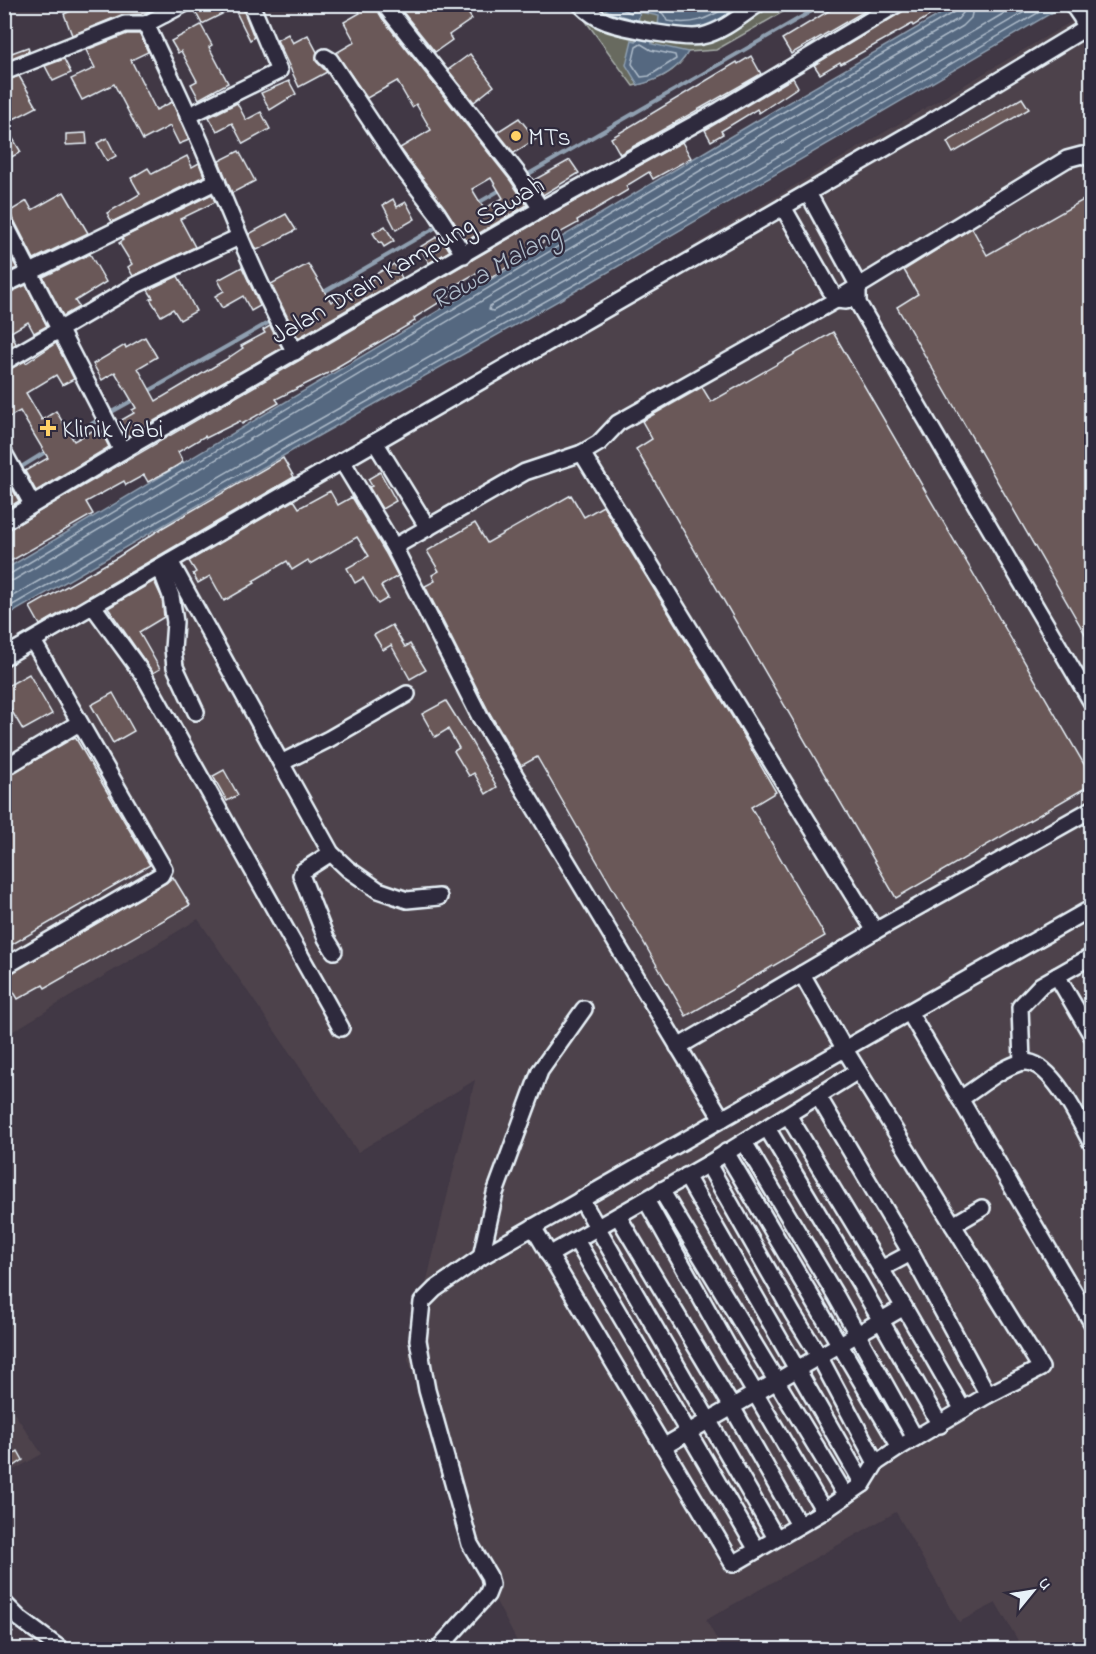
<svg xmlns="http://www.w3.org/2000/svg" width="1096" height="1654" font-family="'Indie Flower',sans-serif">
<rect width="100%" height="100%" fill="#413845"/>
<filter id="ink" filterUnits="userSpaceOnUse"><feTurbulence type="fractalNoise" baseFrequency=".0167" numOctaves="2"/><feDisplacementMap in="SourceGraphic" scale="12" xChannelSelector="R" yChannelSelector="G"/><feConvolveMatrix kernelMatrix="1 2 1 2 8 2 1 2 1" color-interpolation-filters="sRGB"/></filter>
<g filter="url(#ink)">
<!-- built -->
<g fill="#4d424b">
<polygon points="1091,10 1091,1649 1023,1649 996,1603 959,1622 896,1512 706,1620 722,1649 521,1649 487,1584 408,1359 475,1080 358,1152 198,919 5,1036 5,653"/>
<polygon points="4,1398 42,1454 5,1475 4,1475"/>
</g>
<!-- green -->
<path fill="#676b5e" stroke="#a8aeab" stroke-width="1.5" d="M 574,5 L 795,5 L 716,50 L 688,52 C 677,73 655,81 633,86 Z"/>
<!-- water -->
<g fill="#546880" stroke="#8f9fb0" stroke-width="1.5">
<path d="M 598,5 L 745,5 C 707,26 702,32 658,27 L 659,16 L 640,12 L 638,21 L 612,13 Z"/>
<polygon points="956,5 1065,5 586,285 288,453 5,617 4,570 753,123"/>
<path d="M 636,37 L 652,41 L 652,44 L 688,52 C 678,70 658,80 638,85 L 626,65 L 632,40 L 636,41 Z"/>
</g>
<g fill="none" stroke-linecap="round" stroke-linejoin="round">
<!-- shore -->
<g stroke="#adbac8" stroke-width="1.5">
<path d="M 610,4 L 631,13 L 641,6 C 654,8 662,8 667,21 C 696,26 708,18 733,4"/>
<polyline points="974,4 971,18 963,26 490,306 489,310 493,311 1020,4"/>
<polygon points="641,44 651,50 675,55 676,59 649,76 641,77 632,64 636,47"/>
<polyline points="4,575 10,574 756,128 954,12 957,4"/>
<polyline points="4,582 14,580 760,135 958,19 963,13 965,4"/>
<polyline points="4,601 281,441 579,273 1038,4"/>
<polyline points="4,610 285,448 583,280 1053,4"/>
</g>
<!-- stream -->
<g stroke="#8f9fb0" stroke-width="4">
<polyline points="525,176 824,4"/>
<polyline points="478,203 502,189"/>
<polyline points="322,293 440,225"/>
<polyline points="147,392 273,320"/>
<polyline points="108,414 135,399"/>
<polyline points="69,438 101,418"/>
<polyline points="18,469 47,451"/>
</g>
</g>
<!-- building -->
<g fill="#6a5958" stroke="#e8f1f8" stroke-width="1.5" fill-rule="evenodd">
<polygon points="86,4 152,4 153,9 144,14 121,15 72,35 64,14"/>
<polygon points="209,4 241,4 254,37 250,40 234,8 202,24 195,11"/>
<path d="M 356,4 L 374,4 L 382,18 L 510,180 L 527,205 L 466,241 L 445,208 L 400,148 L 431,130 L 416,104 L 412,107 L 397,81 L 367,98 L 336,53 L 355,42 L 344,22 L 360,13 ZM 491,178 L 503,198 L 484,209 L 472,189 Z"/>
<polygon points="401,4 427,4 432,12 442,4 462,4 472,19 449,35 452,40 435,52 398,6"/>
<polygon points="840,4 877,4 791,54 782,39"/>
<polygon points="907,4 949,4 913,26 912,24 857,55 841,64 840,62 820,74 814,65 902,12"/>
<polygon points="201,25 212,45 209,47 228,83 199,99 191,84 197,81 181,51 178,53 171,41"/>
<polygon points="127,34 140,34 148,52 131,60 156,110 172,102 189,140 179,144 170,126 143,140 114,84 82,100 71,79 95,68 86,50"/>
<polygon points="288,34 293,43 308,35 317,52 316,61 327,72 299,87 277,40"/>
<polygon points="28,47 29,51 4,61 4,52 6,55"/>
<polygon points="470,54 494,86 474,102 448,70"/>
<polygon points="751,56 761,74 620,154 611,138 737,62 738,64"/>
<polygon points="64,59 71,73 53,81 45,66"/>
<polygon points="19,76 37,107 4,124 4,81"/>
<polygon points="793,78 798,87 759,113 757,109 721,131 723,134 711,141 705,130"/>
<polygon points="289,81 296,94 270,110 261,93"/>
<polygon points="1022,98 1029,109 953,153 947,142"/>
<polygon points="237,103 246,120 261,112 270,129 243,144 232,123 217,131 209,117"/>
<polygon points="519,118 536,139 514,153 497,132"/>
<polygon points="4,124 21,152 4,161"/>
<polygon points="86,133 87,144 66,145 66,134"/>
<polygon points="107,138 116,156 107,161 97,143"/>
<polygon points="682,142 691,158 653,179 649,172 626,186 628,190 577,220 578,223 521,254 522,257 491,278 485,268 450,288 453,294 414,318 415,321 337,367 338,368 276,399 279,403 242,424 240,421 206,438 205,436 178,452 183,462 168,471 148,482 144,475 126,485 124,481 86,502 93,514 4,565 4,532 546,217"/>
<polygon points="239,151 255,181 232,193 219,161"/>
<polygon points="187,156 192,167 199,163 204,176 112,222 107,213 140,194 131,178 148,168 152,174"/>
<polygon points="570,160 579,173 543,195 534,180"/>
<polygon points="64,192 88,233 34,259 13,218 7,213 27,201 32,210"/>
<polygon points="212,194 215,202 180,219 195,247 133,276 128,267 132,264 119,243 123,240 122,238"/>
<polygon points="1092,195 1092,646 897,307 918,294 904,270 972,228 987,255"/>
<polygon points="393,199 397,207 406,202 415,219 396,230 383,205"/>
<polygon points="286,214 296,230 257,250 249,234"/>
<polygon points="385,226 394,241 384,247 381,242 379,243 373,233"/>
<polygon points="440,235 450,251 429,263 420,247"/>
<polygon points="4,246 17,268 4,274"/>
<polygon points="90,254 106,282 75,301 79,307 63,316 43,277"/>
<polygon points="308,264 331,302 376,277 374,275 394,264 402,278 298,338 271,284"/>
<polygon points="242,267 260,306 251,311 243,296 222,308 215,296 224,291 218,280"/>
<polygon points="178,276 196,311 180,320 173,309 161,316 150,299 153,298 148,290"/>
<polygon points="26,285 47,326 34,333 28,322 11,332 16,344 4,350 4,295"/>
<polygon points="270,326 282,348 126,437 118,422 134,413 132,410 136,408 115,372 102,380 93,364 125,345 126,348 145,337 157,357 138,368 156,401 225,360 243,348 241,346 265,333 263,330"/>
<polygon points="833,332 1092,778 1092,784 896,898 636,449 652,439 642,421 702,387 711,402"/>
<polygon points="56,343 74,379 62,385 56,375 26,393 42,420 56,411 74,441 99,427 109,447 36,491 25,471 48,458 20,411 4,420 4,372 25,361 26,363"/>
<polygon points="283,458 294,477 40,625 30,607 118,557 162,528"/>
<polygon points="380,472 396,501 382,509 369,487 372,486 368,479"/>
<polygon points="4,474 19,501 4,510"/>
<polygon points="330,491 338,505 352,497 385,552 398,576 381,586 388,598 378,604 363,578 355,583 347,568 369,556 357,537 310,564 308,560 292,570 287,561 253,581 255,583 224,601 210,576 198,583 193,574 196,572 189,561 294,500 299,508"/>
<polygon points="571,495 584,517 603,506 733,718 776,792 751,807 825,936 686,1016 537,757 521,766 489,712 425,586 435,581 432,575 439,571 427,551 475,523 487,543"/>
<polygon points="154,581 162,598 164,617 139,632 160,669 153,673 108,608"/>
<polygon points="392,625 405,647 410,644 426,670 410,679 391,645 383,650 374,635"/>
<polygon points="29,674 52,714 23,730 4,698 4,688"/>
<polygon points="113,693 134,731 113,743 91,705"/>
<polygon points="446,701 471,741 497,787 486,794 474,773 469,776 454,751 459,748 448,729 435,737 422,714"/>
<polygon points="75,737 150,865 4,949 4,778"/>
<polygon points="224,770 238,795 227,801 213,776"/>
<polygon points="173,877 190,905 45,988 43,985 18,999 12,989 4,993 4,977 166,883"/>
<polygon points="18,1451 23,1460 4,1473 4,1460"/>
</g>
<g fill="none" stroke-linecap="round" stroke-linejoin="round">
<defs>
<g id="minor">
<path d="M 161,4 L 165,14 L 146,24 C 170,76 196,128 217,182 C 241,240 264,297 295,352"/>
<polyline points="384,4 518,174 541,209"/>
<path d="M 580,4 C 588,12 596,18 607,22 C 623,28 687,40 702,36 C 722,32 742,15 758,4"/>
<polyline points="1072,4 1081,17 1092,40"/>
<polyline points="165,14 184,4"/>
<polyline points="325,57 330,60 400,165 437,213 464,255"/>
<polyline points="4,72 125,24 146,24"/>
<polyline points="188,116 279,71 251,4"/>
<polyline points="808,193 858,285 858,303 1092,703"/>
<polyline points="783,207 836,300 846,301"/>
<polyline points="4,222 122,451"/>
<polyline points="4,285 217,181"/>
<polyline points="4,362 136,285 239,237"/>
<polyline points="375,442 428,528"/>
<polyline points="4,453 32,504"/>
<polyline points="582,453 875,931 1092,809"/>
<polyline points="342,461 394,547 480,717 722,1119 909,1012"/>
<polyline points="4,522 122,451 541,209 720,110 897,4"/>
<polyline points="394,547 525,472 582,453 599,443 618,423 836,300 1067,159 1082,155 1092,159"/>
<polyline points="170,561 281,763 329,739 407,694"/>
<polyline points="160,567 171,596 175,622 173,649 175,667 196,712"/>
<polyline points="93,606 144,676 341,1028"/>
<polyline points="4,657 342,461 927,124 1092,24"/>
<polyline points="281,763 331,853 348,869 378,890 407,900 439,897"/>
<polyline points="4,768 79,723"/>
<polyline points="331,853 303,871 301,875 326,938 334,951"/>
<polyline points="1092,908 909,1012 1092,1323"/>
<polyline points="4,967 161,875 164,869 33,641"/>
<polyline points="1057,976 1092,1036"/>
<polyline points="584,1009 540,1071 495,1193 481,1257 722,1119"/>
<polyline points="678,1047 875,931"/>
<polyline points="1022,1062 1020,1007 1041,985 1092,956"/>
<polyline points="818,1096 911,1253 988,1395"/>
<path d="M 960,1099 C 979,1087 998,1070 1019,1063 C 1049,1053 1080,1123 1092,1144"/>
<polyline points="788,1115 904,1307 963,1410"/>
<polyline points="767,1128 859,1282 940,1425"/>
<polyline points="744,1142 836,1296 915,1438"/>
<polyline points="726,1152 900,1447"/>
<polyline points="708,1164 793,1314 819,1356 876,1463"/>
<polyline points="686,1176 863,1484"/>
<polyline points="661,1190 846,1496"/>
<polyline points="581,1199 776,1538"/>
<polyline points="646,1200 730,1350 824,1511"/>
<polyline points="618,1216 732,1407 799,1525"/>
<polyline points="953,1225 982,1208"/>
<polyline points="533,1227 733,1564 824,1511 863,1484 876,1463 900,1447 988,1395 1041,1368 844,1048 802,974"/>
<polyline points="576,1240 757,1550"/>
<polyline points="549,1255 708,1164 858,1071"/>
<polyline points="881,1269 911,1253"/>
<polyline points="663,1447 904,1307"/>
<polyline points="4,1603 20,1619 62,1650"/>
<polyline points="437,1650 487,1595 491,1585 489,1576 470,1544 427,1390 418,1340 422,1302 435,1289 481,1257"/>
</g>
</defs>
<!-- minor casing -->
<use href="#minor" stroke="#e8f1f8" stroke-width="20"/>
<!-- path -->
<polyline stroke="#e8f1f8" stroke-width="2" stroke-dasharray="1.5 4.5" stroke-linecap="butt" points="4,1649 13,1632"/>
<!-- minor -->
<use href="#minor" stroke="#2f2a3d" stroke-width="15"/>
</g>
</g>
<!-- markers -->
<g fill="#ffd166" stroke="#2f2a3d" stroke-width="2">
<circle cx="516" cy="136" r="6"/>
<path d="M45 419h6v6h6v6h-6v6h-6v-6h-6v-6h6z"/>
</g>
<g text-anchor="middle" stroke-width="4.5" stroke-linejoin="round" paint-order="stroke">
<!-- poi labels -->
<g font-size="26" fill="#e8f1f8" stroke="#2f2a3d" text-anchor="start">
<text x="528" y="145">MTs</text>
<text x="62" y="437">Klinik Yabi</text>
</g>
<!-- street labels -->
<g font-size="26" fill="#e8f1f8" stroke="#2f2a3d">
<text transform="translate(407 259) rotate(-30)" y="9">Jalan Drain Kampung Sawah</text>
</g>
<!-- water labels -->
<g font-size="27" font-style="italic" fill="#adbac8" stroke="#2f2a3d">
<text transform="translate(495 266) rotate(-30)" y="9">Rawa Malang</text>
</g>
</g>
<!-- margin -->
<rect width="1096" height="1654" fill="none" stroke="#2f2a3d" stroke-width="24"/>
<rect x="12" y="12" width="1072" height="1630" fill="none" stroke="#e8f1f8" stroke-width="2" filter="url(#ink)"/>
<!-- north arrow -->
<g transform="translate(1033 1591) rotate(60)" stroke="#2f2a3d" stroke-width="4.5" paint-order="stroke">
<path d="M0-4.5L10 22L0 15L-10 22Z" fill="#e8f1f8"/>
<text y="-9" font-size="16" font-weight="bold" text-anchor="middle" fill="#e8f1f8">U</text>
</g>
</svg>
